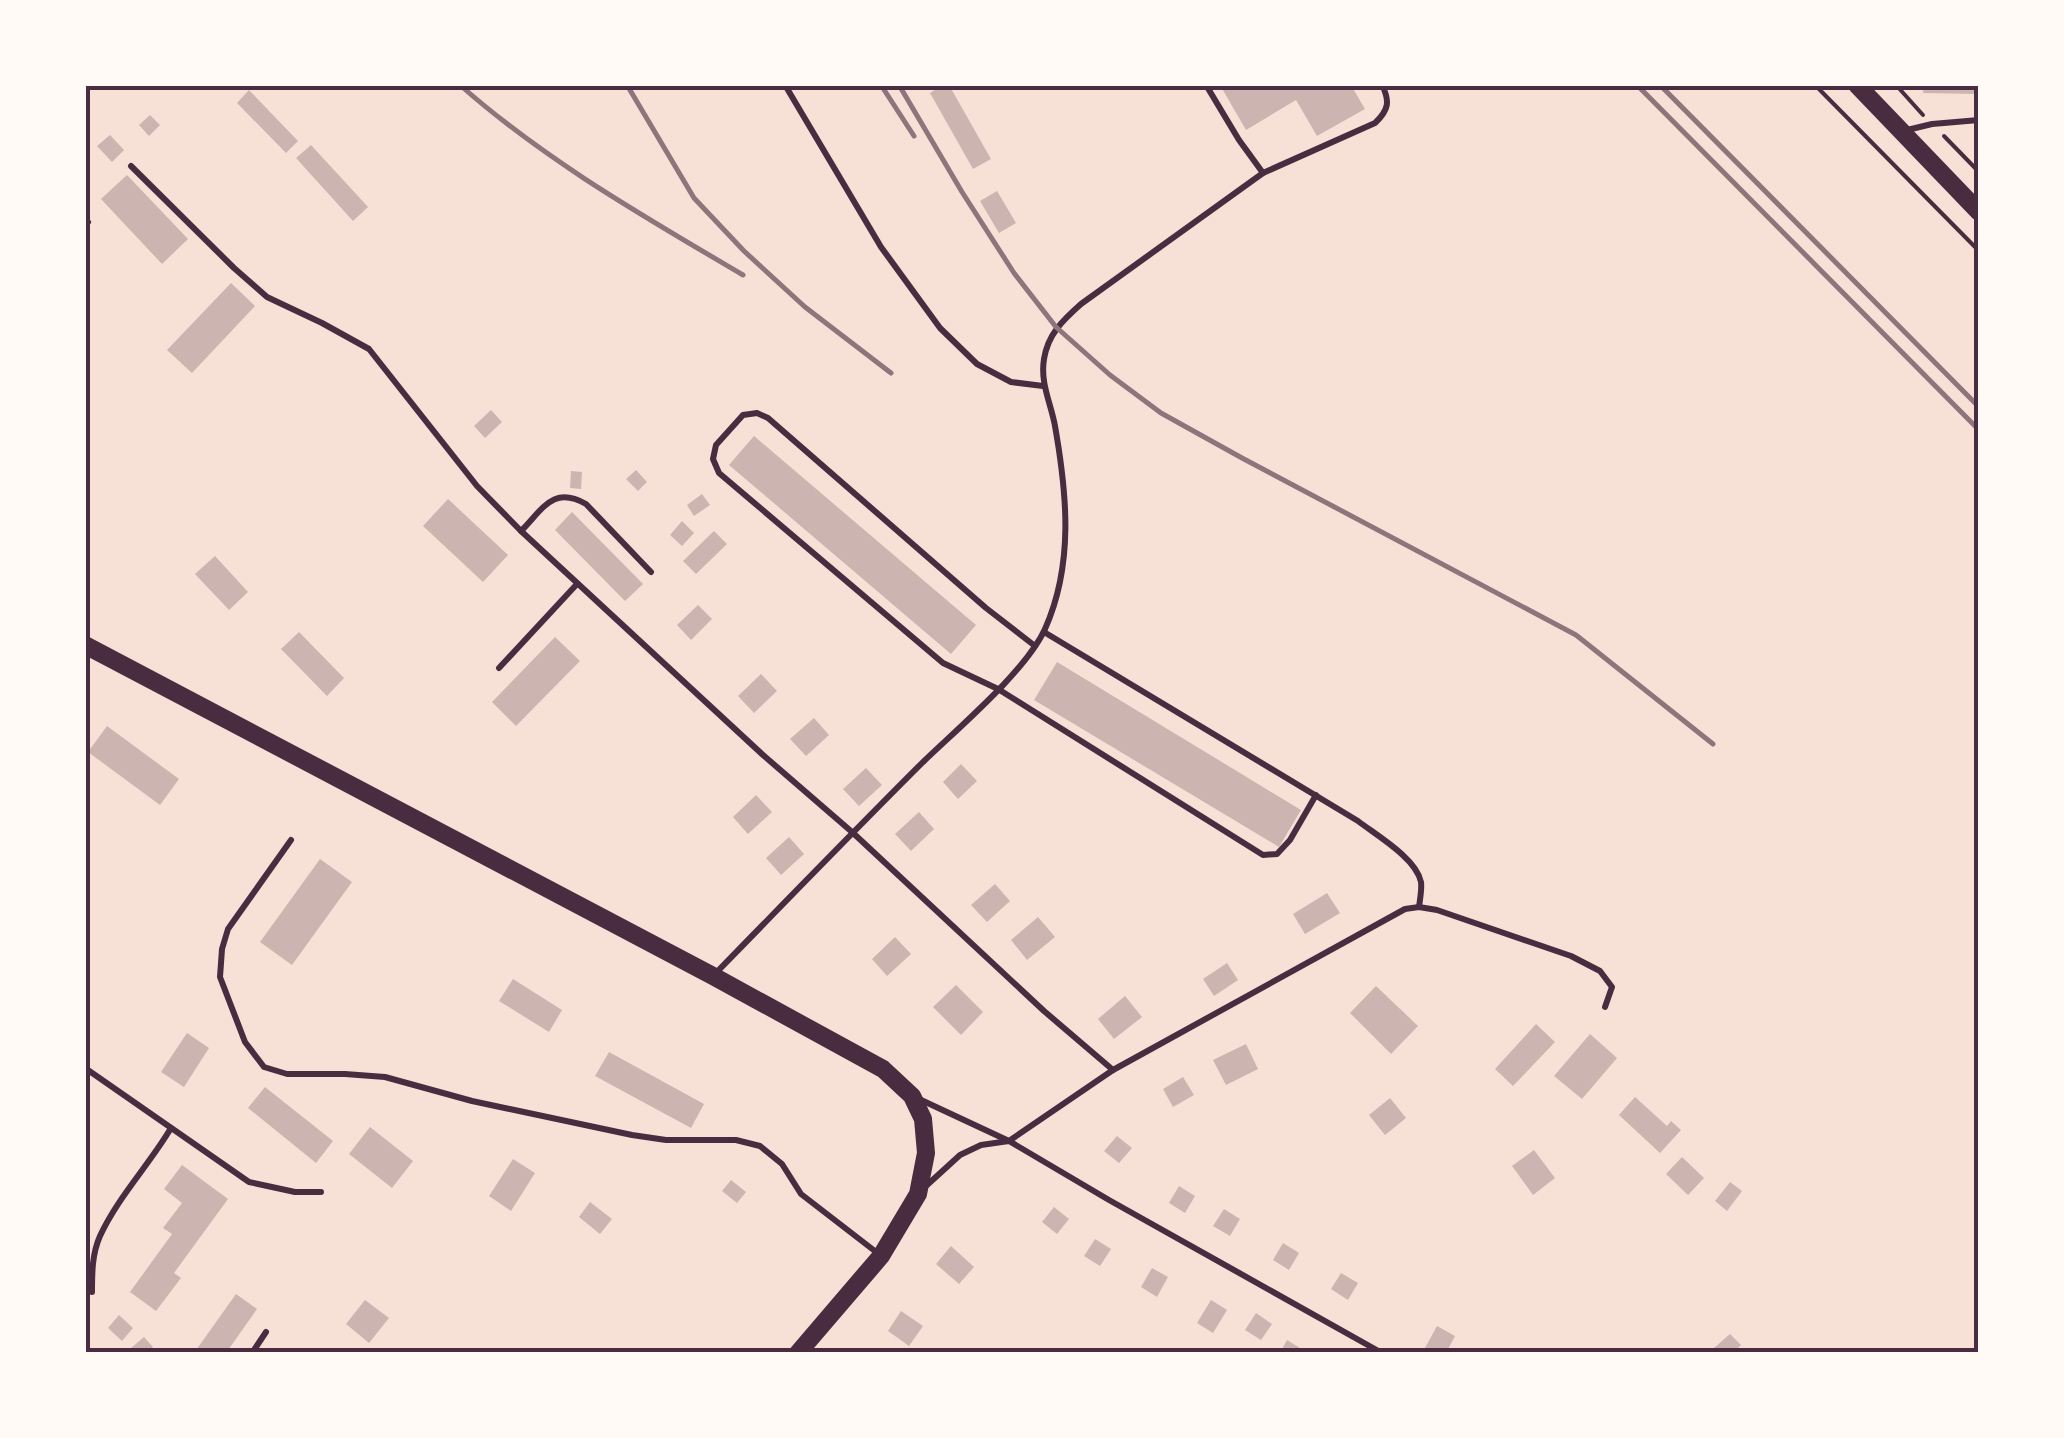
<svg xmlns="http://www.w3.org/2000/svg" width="2064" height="1438" font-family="Roboto,sans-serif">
<rect width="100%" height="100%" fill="#f7e1d7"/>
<!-- building -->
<g fill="#ccb4b1">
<polygon points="943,85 949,85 991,159 973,169 930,93"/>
<polygon points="1220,85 1351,85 1365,109 1317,136 1296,100 1246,130"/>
<polygon points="1924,85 1979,85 1979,94 1923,93"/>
<polygon points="249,90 298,141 286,153 237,103"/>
<polygon points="150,115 160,125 149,136 139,125"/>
<polygon points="110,135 124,150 112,162 97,146"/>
<polygon points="311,145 368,207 353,221 296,158"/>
<polygon points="127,175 188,239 162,264 101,199"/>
<polygon points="997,191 1016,223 999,233 980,201"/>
<polygon points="231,283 255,306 192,373 167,350"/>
<polygon points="491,410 502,422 485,438 474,426"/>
<polygon points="754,436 976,625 951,654 729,465"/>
<polygon points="636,470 647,482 638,491 626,479"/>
<polygon points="571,471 582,472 581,489 570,488"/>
<polygon points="702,494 710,505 694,516 687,505"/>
<polygon points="448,499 508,555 483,582 423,526"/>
<polygon points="572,512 643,584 625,601 555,530"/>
<polygon points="682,521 694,533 682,546 670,535"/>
<polygon points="714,531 727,544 696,574 683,561"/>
<polygon points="215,556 248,592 229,610 195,574"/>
<polygon points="698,605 712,619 691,640 677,625"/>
<polygon points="299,632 344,678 327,696 281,649"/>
<polygon points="555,637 580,661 516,726 492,702"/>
<polygon points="1057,662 1301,810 1279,847 1034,700"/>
<polygon points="761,674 777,691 754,713 738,696"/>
<polygon points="814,718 829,735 806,756 790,739"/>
<polygon points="107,726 179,779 160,805 88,752"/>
<polygon points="961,764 977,781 958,799 943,782"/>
<polygon points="866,768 882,785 859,806 843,789"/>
<polygon points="756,795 772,812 748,834 733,817"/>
<polygon points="919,812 934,829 911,851 895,834"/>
<polygon points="789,837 804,854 781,875 766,858"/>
<polygon points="320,859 352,882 292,965 260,942"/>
<polygon points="995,884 1010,901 987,922 971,905"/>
<polygon points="1327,893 1340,913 1305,934 1293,914"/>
<polygon points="1038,917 1055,937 1027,960 1011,940"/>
<polygon points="895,937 911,954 887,976 872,959"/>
<polygon points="1227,963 1238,980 1214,996 1203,979"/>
<polygon points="513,979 562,1010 549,1032 499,1001"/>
<polygon points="956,985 983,1012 961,1035 933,1007"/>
<polygon points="1376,986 1418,1026 1391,1054 1350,1013"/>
<polygon points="1125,996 1142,1017 1114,1039 1098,1019"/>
<polygon points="1536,1024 1555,1042 1513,1086 1495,1069"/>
<polygon points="187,1033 209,1048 184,1087 161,1072"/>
<polygon points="1590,1034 1617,1058 1582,1099 1554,1076"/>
<polygon points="1246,1044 1258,1069 1226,1085 1213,1060"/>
<polygon points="609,1052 704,1104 691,1128 595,1076"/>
<polygon points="1183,1077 1194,1095 1173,1107 1163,1089"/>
<polygon points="265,1087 333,1141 316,1163 248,1108"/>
<polygon points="1635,1097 1667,1126 1671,1121 1681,1130 1660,1153 1619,1115"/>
<polygon points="1390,1098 1406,1118 1385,1135 1369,1115"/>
<polygon points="370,1127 413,1161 392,1188 349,1154"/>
<polygon points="1117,1136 1132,1148 1119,1163 1104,1151"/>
<polygon points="1534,1150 1555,1178 1533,1195 1512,1166"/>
<polygon points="1682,1157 1704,1178 1688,1195 1666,1174"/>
<polygon points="513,1159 535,1173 511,1211 489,1196"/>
<polygon points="182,1165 228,1199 174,1273 181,1278 156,1311 130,1292 172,1234 163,1228 182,1203 164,1189"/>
<polygon points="731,1180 746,1192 737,1203 722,1191"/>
<polygon points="1730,1182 1742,1191 1727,1211 1715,1201"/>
<polygon points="1179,1186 1195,1196 1185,1213 1169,1203"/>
<polygon points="590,1202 612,1219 600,1234 579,1217"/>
<polygon points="1054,1207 1069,1219 1057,1234 1042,1222"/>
<polygon points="1224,1209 1240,1219 1230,1236 1213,1226"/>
<polygon points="1095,1239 1111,1249 1100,1266 1084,1256"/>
<polygon points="1283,1243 1299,1253 1289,1270 1273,1260"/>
<polygon points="951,1246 974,1267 959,1284 936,1264"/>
<polygon points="1152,1268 1168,1277 1157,1297 1141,1287"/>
<polygon points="1341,1273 1358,1283 1348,1300 1331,1289"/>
<polygon points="236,1294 257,1309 226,1353 194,1353"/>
<polygon points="365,1300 389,1318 369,1343 346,1324"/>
<polygon points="1211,1300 1227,1310 1213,1333 1197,1323"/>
<polygon points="901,1311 923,1326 909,1346 888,1331"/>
<polygon points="1256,1313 1272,1324 1261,1340 1245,1330"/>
<polygon points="119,1315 133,1328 122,1341 108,1328"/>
<polygon points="1437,1326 1455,1336 1446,1353 1435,1353 1425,1348"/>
<polygon points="1730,1334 1741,1345 1733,1353 1718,1353 1714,1348"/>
<polygon points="144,1337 153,1347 146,1353 136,1353 131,1348"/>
<polygon points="1287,1340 1308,1353 1280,1353"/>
</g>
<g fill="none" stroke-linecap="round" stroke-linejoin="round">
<!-- path -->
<g stroke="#4a2c40" stroke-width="4">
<polyline points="1815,85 1979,251"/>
<polyline points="1896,85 1923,115"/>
<polyline points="1944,136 1979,172"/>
</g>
<!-- service -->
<g stroke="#4a2c40" stroke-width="6">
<polyline points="785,85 881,247 940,328 977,364 1011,382 1043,386"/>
<polyline points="1206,85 1239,140 1263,173"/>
<polyline points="1903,131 1932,124 1979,120"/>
<polyline points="131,166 234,268 267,297 322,323 369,349 477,486 521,531 763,755 852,832 1044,1011 1113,1070"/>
<polyline points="85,225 88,222"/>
<path d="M 521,531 C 543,509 553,485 586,504 L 651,572"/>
<path d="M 1044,632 L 1358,821 C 1376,835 1416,858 1421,882 C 1422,889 1420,899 1419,907"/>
<polyline points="1035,646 986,608 768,418 757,413 743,415 716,445 713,459 719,473 943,663 998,689 1263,855 1277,854 1290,840 1316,795"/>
<polyline points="499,668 577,584"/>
<polyline points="291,840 228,929 222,949 220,977 245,1042 264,1067 287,1074 345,1074 385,1077 472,1101 632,1135 666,1140 736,1140 760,1146 782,1164 801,1194 880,1255"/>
<path d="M 714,975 C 783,904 852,833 922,763 C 957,729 1026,671 1045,629 C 1074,564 1067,494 1055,426 C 1051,403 1040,384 1044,359 C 1048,334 1063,320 1081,304 L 1263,173 L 1375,123 C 1389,110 1390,101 1382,85"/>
<polyline points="85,1068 249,1182 295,1192 321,1192"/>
<polyline points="919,1099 1009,1141 1109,1200 1382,1353"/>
<polyline points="926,1186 960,1155 981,1145 1009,1141 1113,1070 1405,909 1419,907 1437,910 1571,956 1600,971 1612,987 1605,1007"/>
<path d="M 92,1292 C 92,1273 92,1254 100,1236 C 118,1197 149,1165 171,1128"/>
<polyline points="252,1353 266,1332"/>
</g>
<!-- primary -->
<g stroke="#4a2c40" stroke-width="18">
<polyline points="1857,85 1979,212"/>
<polyline points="85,645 713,976 883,1069 912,1096 923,1119 926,1153 918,1194 881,1256 798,1353"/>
</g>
<!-- rail -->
<g stroke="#8f747c" stroke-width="5">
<path d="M 460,85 C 546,161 645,217 743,275"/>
<polyline points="627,85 694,198 744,251 805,307 891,373"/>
<polyline points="881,85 914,136"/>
<polyline points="899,85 962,192 1014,273 1056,327 1110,375 1161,413 1242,458 1576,635 1713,744"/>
<polyline points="1637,85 1979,430"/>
<polyline points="1660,85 1979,407"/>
</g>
</g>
<!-- border -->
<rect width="2064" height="1438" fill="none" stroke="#fffaf5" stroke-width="175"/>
<rect x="88" y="88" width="1888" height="1262" fill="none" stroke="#4a2c40" stroke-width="4"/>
</svg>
